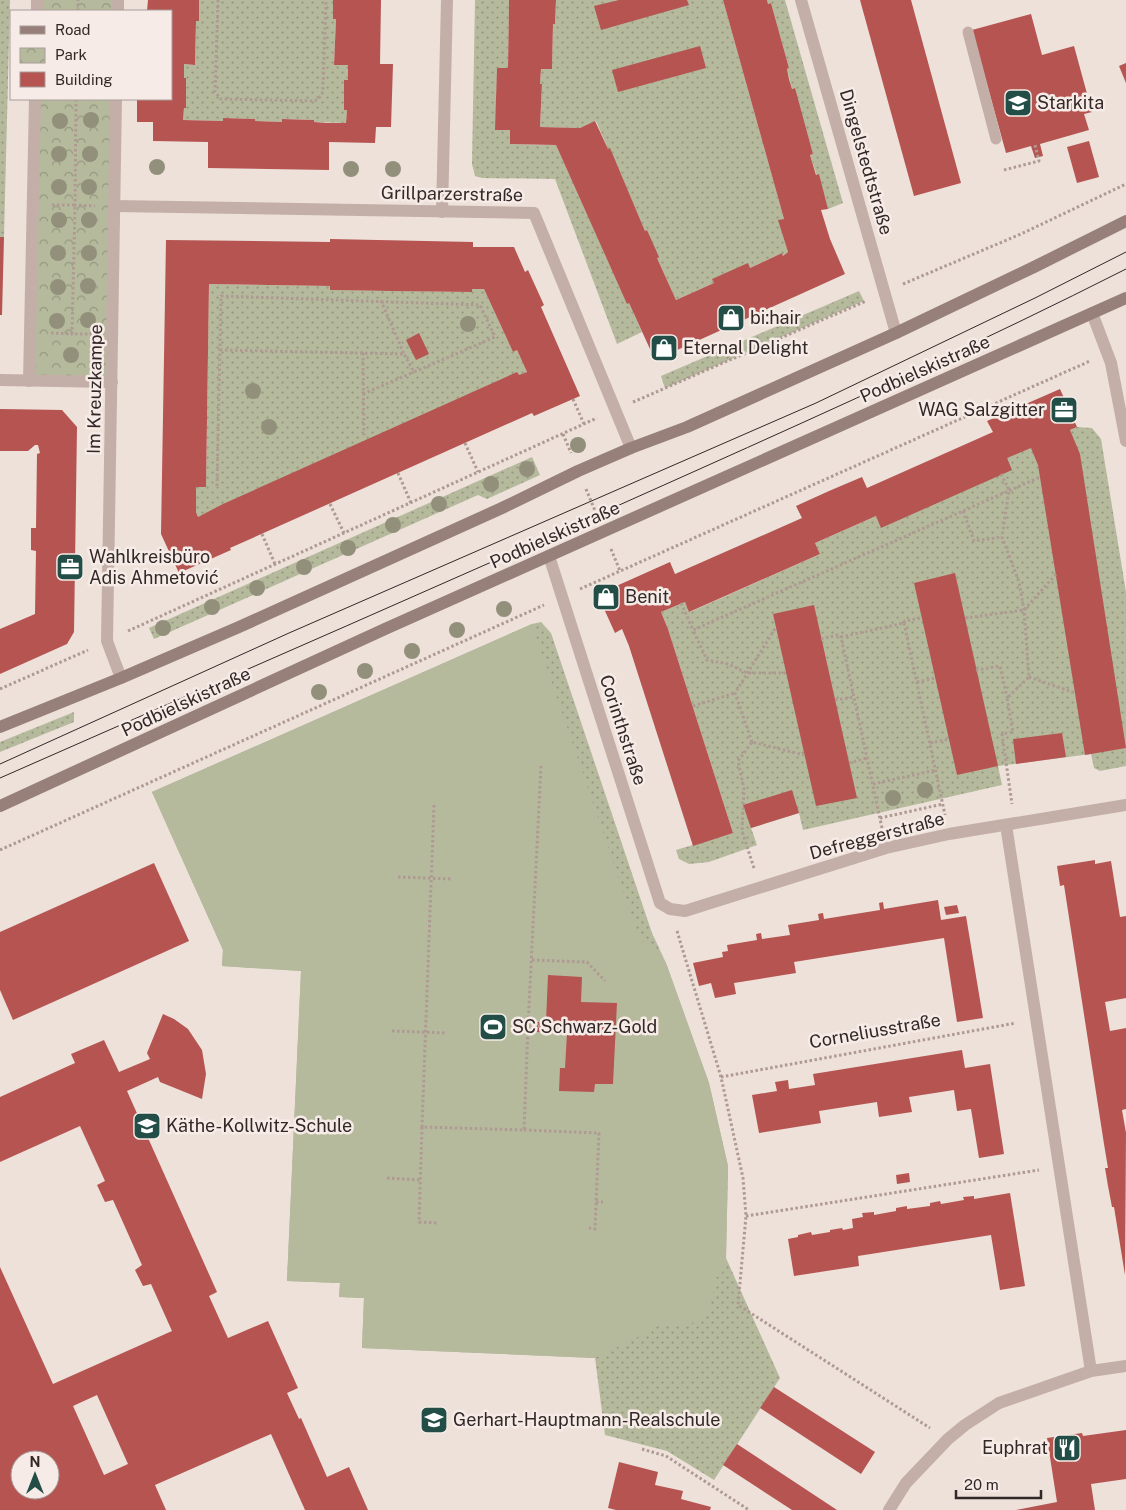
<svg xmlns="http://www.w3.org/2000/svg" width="1126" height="1510" font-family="'Public Sans',sans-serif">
<defs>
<pattern id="grass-dots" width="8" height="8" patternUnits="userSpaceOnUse" patternTransform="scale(1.25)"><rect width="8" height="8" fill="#b6ba9d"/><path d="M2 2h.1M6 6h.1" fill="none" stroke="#959780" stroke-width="1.8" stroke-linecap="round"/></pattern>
<pattern id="park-crowns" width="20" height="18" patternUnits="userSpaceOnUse" patternTransform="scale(1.25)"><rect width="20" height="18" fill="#b6ba9d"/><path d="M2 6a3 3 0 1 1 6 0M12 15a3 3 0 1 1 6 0" fill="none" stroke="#959780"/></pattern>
</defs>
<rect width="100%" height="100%" fill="#ede1da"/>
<!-- grass -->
<g fill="url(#grass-dots)">
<polygon points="0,0 10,0 4,237 0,237"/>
<polygon points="199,0 333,0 333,19 336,19 334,65 348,65 348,80 344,81 344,110 347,110 346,123 314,122 314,120 283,119 282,122 255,121 255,119 224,118 223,121 183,120 184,108 186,107 186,78 184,78 184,64 195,65 196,21 199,21"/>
<polygon points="475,0 509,0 508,68 497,68 496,130 510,130 510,144 556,145 627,303 629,303 642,332 617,344 555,179 482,178 475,176 472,164"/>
<polygon points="556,0 723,0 784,219 779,221 788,252 783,256 782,253 750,268 726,273 713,279 714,283 676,300 657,258 647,230 645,231 610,149 608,149 596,121 580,128 540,127 542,85 540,84 541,69 552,69 553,24 555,24"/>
<polygon points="767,0 785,0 843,203 828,209 810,155 813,154 794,88 792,89 787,69 789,68 771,3 768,4"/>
<polygon points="209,284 330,286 330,290 472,292 472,289 484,289 513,352 517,350 527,372 198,517 196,512 196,487 206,487"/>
<polygon points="859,291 864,301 665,388 661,376"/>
<polygon points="1077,427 1092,428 1101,439 1126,592 1126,766 1100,771 1094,768 1091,754 998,766 1002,785 803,830 799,813 751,828 757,845 709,862 689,864 679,859 676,850 733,833 668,629 661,612 685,602 690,612 820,554 815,543"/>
<polygon points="532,457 540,475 487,499 478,495 154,639 149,628"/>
<polygon points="541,622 551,633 652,933 666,963 709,1083 728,1166 726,1258 780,1378 714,1480 667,1451 605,1435 595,1358 362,1348 364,1298 339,1297 340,1283 287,1281 301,971 222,966 223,950 152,792 532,624"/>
<polygon points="74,712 74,722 0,752 0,742"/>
</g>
<!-- park -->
<g fill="url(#park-crowns)">
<rect x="37" y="0" width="81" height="11"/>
<polygon points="35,99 116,99 112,382 29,381"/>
</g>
<!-- pitch -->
<path fill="#b6ba9d" d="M 532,624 L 639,938 L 666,963 L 709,1083 L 728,1166 L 726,1258 L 721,1277 L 716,1277 C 714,1287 713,1299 709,1309 C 700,1329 672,1325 654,1325 L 654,1329 L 595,1358 L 362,1348 L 364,1298 L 339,1297 L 340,1283 L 287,1281 L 301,971 L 222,966 L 223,950 L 152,792 Z"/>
<!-- building -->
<g fill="#b55451" fill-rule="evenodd">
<polygon points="148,0 199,0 199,21 196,21 195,65 184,64 184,78 186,78 186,108 184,108 183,120 223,121 223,118 255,119 255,121 282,122 282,119 314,120 314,122 327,123 346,123 347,110 344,110 344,80 348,80 348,65 334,65 336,19 333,19 333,0 381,0 380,64 393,64 391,127 376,127 375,143 329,142 329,170 208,168 208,142 153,141 153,122 137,122 137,99 171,99 171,11 147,11"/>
<polygon points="509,0 556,0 555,24 553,24 552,69 541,69 540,84 542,84 540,127 580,128 595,121 608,149 610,148 645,231 647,230 659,257 657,258 676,300 714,283 712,279 748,263 750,268 782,253 783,256 788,252 778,220 784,219 723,0 767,0 768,4 771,3 789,68 787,69 789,79 792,89 795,88 813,154 810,155 816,175 819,174 828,209 821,210 830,239 845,274 655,360 629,303 627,304 556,145 510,144 510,130 495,130 497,68 508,68"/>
<polygon points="619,0 687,0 689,5 601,30 594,6"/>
<polygon points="860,0 911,0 961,183 914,196"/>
<polygon points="1031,14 1042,55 1074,46 1092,112 1084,114 1089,130 1040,144 1043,156 1035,158 1031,146 1006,153 972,30"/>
<polygon points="700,46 706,68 618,92 612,70"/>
<polygon points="1126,63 1126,83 1119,66"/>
<polygon points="1089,141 1099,177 1077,183 1067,147"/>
<polygon points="0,237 4,237 2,315 0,315"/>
<path d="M 330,239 L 473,242 L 473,247 L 514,247 L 525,272 L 528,270 L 544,305 L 541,307 L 580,396 L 534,416 L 532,413 L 230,548 L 231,550 L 179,573 L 161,534 L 166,240 L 330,242 ZM 209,284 L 330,286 L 330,290 L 391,291 L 472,292 L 472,289 L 484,289 L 513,352 L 517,350 L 527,372 L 519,375 L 517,372 L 223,504 L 198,517 L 196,512 L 196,487 L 206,487 Z"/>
<polygon points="419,333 429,354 416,360 406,340"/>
<polygon points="1060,389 1077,427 1070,430 1080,454 1126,748 1085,755 1038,465 1031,448 1007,458 1012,470 881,528 876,516 815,543 820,554 689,612 685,602 661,612 668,629 733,833 693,846 629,646 622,629 615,633 600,600 603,592 670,562 675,574 802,518 796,506 829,491 862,477 867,488 993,432 987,421"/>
<polygon points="0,409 62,410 77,427 74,632 67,644 0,674 0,629 35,614 36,551 31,550 31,528 36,528 37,454 40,453 38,445 35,445 28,451 0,451"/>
<polygon points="955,573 998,766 957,775 914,583"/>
<polygon points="814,605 857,798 816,806 773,614"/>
<polygon points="1062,733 1066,757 1016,764 1013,739"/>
<polygon points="792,790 799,813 751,828 743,805"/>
<polygon points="1095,860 1095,864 1111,861 1120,917 1126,916 1126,998 1105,1002 1110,1031 1126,1028 1126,1109 1122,1110 1126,1133 1125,1275 1114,1207 1112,1207 1108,1186 1105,1168 1108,1168 1104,1144 1064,885 1060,886 1057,866"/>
<polygon points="154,863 189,941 13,1020 0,990 0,932"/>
<polygon points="938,900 941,920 966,916 983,1018 957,1022 944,938 794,962 796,973 734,983 736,994 715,998 711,983 699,986 693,963 723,957 722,952 728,951 727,945 757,940 756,934 761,933 762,939 790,935 788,925 819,920 818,914 823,913 824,919 880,910 879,903 883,902 884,909"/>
<polygon points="957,905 959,913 946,915 944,907"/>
<polygon points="548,975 582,977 581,1002 617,1003 613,1084 595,1084 594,1092 559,1091 560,1068 565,1068 567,1033 536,1032 537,1022 546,1022"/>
<path d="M 163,1014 L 174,1019 L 188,1029 L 202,1050 L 206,1074 L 202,1099 L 160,1082 L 158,1077 L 127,1091 L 217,1292 L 209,1296 L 228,1338 L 268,1321 L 298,1388 L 287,1393 L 299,1419 L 301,1418 L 327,1477 L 349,1467 L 368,1510 L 305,1510 L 271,1434 L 155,1485 L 166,1510 L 0,1510 L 0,1267 L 53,1384 L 172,1331 L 151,1284 L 143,1286 L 135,1270 L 142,1265 L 113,1200 L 105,1202 L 97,1185 L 105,1181 L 80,1126 L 0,1162 L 0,1097 L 75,1063 L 71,1054 L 104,1040 L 119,1072 L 150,1059 L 147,1053 ZM 97,1395 L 128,1464 L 104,1475 L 73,1406 ZM 20,1460 L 50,1460 L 50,1490 L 20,1490 Z"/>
<polygon points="962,1050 965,1068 990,1064 1004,1154 979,1158 971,1109 957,1111 954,1090 909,1097 912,1112 879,1117 877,1102 819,1111 821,1123 759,1133 752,1095 777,1091 775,1082 788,1080 789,1089 815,1085 813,1074"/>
<polygon points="909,1173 910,1182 897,1184 896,1175"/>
<polygon points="1010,1193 1025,1286 1000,1290 991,1235 858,1256 859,1266 794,1276 788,1239 798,1237 798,1235 811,1232 812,1235 830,1232 830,1230 842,1228 843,1230 853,1228 852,1219 863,1217 862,1213 874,1212 874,1215 896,1211 896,1208 907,1206 907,1209 930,1206 930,1203 940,1201 941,1204 964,1200 963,1197 974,1196 974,1199"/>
<polygon points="774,1387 875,1452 861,1474 760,1408"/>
<polygon points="1126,1430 1126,1479 1091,1484 1095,1510 1016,1510 1057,1502 1047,1438 1082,1433 1083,1436"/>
<polygon points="737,1444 837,1510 792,1510 723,1465"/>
<polygon points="619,1462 658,1472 655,1485 683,1491 681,1499 711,1507 710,1510 616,1510 608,1508"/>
</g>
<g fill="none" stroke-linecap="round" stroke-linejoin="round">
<!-- path -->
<g stroke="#af9993" stroke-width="3" stroke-dasharray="2.5 2.5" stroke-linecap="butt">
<polyline points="218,0 215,92 221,99 315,101 322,95 323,87 326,0"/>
<polyline points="78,11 78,0"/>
<polyline points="76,99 75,205 95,206"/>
<polyline points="1004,170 1039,161 1035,145"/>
<polyline points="52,205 75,205 72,334 92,334"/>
<polyline points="903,284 1021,234 1126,184"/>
<polyline points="51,333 72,334"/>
<polyline points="220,350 404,354 381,301"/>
<polyline points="363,353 364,438"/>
<polyline points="363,394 414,372"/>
<polyline points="573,399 584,424"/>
<polyline points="633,402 866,301"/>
<polyline points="563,434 571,453"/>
<polyline points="465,443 478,472"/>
<polyline points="398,473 411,503"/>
<polyline points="1001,474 1009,490 1002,537 1019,582 1024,610 1029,677 1007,698 1013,732 1002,734 1012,804"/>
<polyline points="217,486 221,296 480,305 495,337 414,372 404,354"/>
<polyline points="586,489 596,513"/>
<polyline points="330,504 344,533"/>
<polyline points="963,511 974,541 1002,537"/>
<polyline points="262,534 275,564"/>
<polyline points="611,549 620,571"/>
<polyline points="580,589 1090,361"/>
<polyline points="681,603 693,630"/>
<polyline points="965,618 1024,610 1056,574"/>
<polyline points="904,623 905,621 921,618"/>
<polyline points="128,631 597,418"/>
<polyline points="821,639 838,635 841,637"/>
<polyline points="976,670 1000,666 1007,697"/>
<polyline points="786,673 747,673 728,664 707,660 693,630 1040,477"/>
<polyline points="1029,677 1075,693"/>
<polyline points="917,682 935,678"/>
<polyline points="0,689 88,650"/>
<polyline points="835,700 854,697"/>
<polyline points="693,706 735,693"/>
<polyline points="752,742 735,693 776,627"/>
<polyline points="930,743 949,739"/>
<polyline points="849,763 867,758"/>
<polyline points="541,766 528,1026 567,1027"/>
<polyline points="873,784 936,770"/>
<polyline points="434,805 422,1127 524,1130 528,1026"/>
<polyline points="880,818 943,804"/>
<polyline points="882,828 841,637 904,623 945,815"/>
<polyline points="0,850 544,605"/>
<polyline points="754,868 742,831 744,789 738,761 752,742 804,755"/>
<polyline points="398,877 452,879"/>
<polyline points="677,931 721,1077 743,1178 746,1216 738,1305 930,1428"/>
<polyline points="532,960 587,962 605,981"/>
<polyline points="392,1031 446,1033"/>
<polyline points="721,1077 1016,1023"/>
<polyline points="422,1127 419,1222 437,1223"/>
<polyline points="524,1130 599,1133 595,1229 589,1228"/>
<polyline points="387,1178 420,1180"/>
<polyline points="596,1202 603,1202"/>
<polyline points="746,1216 1039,1170"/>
<polyline points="642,1449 666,1456 749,1510"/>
</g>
<!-- lane -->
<polyline stroke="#c4afa8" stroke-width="11" points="968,32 996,139"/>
<!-- street -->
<g stroke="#c4afa8" stroke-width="12">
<polyline points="801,0 896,333"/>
<polyline points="37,11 37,0"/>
<polyline points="118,11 118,0"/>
<polyline points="116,99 107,641 121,678"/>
<polyline points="115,206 534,213 631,448"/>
<polyline points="442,212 447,0"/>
<polyline points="1092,313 1111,363 1126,441"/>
<polyline points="0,380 112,382"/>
<polyline points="29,381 35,99"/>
<polyline points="549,556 660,903 670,909 685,911 886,848 949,834 1126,805"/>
<polyline points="1006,825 1091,1371"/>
<polyline points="889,1510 906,1483 948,1439 965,1425 999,1403 1091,1371 1126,1366"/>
</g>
<!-- secondary -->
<g stroke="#977f7a" stroke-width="12">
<polyline points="0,727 121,678 239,627 502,508 578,471 631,448 687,427 896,333 1034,267 1126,221"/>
<polyline points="0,806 385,629 1126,298"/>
</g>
<!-- tram -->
<g stroke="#322827" stroke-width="1">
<polyline points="0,764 289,633 816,403 1035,298 1126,252"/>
<path d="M 0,778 C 231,676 463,576 693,472 C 838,407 984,341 1126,269"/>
</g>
</g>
<!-- trees -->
<g fill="#92907b">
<circle cx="91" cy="120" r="8"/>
<circle cx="60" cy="121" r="8"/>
<circle cx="59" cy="154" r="8"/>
<circle cx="90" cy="154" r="8"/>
<circle cx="157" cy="167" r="8"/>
<circle cx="351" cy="169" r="8"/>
<circle cx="393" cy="169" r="8"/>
<circle cx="59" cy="187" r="8"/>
<circle cx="89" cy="187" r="8"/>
<circle cx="59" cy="220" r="8"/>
<circle cx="89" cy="220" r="8"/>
<circle cx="58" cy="253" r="8"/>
<circle cx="89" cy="253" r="8"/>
<circle cx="88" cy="286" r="8"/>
<circle cx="58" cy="287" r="8"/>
<circle cx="88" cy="320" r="8"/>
<circle cx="57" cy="321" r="8"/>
<circle cx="468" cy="324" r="8"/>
<circle cx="71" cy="355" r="8"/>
<circle cx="253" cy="391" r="8"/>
<circle cx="269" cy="427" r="8"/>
<circle cx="578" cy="445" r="8"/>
<circle cx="527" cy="469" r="8"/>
<circle cx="491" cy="484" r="8"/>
<circle cx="439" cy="504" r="8"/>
<circle cx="393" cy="525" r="8"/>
<circle cx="348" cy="548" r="8"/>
<circle cx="304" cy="567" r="8"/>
<circle cx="257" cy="588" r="8"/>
<circle cx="212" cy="607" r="8"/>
<circle cx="504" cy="609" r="8"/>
<circle cx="163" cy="628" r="8"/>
<circle cx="457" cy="630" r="8"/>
<circle cx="412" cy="651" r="8"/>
<circle cx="365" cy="671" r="8"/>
<circle cx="319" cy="692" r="8"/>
<circle cx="925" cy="790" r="8"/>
<circle cx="893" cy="798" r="8"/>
</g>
<!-- icons -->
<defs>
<symbol id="school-square" viewBox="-11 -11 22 22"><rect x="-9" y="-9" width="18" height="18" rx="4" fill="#234d47" stroke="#f6ebe6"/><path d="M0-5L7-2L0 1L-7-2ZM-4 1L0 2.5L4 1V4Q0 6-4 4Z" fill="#fff"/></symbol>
<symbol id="shop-square" viewBox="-11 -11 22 22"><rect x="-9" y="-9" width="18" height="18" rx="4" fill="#234d47" stroke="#f6ebe6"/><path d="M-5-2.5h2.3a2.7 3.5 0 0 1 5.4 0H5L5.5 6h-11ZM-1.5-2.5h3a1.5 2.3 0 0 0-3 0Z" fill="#fff"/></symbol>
<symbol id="office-square" viewBox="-11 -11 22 22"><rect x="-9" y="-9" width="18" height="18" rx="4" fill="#234d47" stroke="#f6ebe6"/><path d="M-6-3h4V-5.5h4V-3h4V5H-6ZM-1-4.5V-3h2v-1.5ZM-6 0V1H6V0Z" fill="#fff"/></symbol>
<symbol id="stadium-square" viewBox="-11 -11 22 22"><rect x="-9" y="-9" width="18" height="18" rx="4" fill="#234d47" stroke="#f6ebe6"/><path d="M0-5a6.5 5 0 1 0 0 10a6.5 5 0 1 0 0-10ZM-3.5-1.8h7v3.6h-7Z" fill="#fff"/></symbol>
<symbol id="restaurant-square" viewBox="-11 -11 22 22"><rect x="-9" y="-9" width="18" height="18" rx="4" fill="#234d47" stroke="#f6ebe6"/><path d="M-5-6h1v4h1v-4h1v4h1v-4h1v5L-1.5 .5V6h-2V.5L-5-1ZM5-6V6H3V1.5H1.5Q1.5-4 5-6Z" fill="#fff"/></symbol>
</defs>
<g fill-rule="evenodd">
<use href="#school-square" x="1002" y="87" width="32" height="32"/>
<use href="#shop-square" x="715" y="302" width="32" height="32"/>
<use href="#shop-square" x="648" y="332" width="32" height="32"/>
<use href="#office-square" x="1048" y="394" width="32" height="32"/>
<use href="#office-square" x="54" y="551" width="32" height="32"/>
<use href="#shop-square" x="590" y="581" width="32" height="32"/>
<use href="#stadium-square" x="477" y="1011" width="32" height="32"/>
<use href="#school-square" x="131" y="1110" width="32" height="32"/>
<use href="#school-square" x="418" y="1404" width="32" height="32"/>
<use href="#restaurant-square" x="1051" y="1432" width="32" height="32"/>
</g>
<g text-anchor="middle" stroke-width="5" stroke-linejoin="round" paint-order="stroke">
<!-- poi labels -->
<g font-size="18" fill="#322827" stroke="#f6ebe6" text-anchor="start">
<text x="1037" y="109">Starkita</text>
<text x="750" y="324">bi:hair</text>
<text x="683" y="354">Eternal Delight</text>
<text x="1045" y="416" text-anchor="end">WAG Salzgitter</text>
<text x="89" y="563">Wahlkreisbüro<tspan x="89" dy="21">Adis Ahmetović</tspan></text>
<text x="625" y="603">Benit</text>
<text x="512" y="1033">SC Schwarz-Gold</text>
<text x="166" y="1132">Käthe-Kollwitz-Schule</text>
<text x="453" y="1426">Gerhart-Hauptmann-Realschule</text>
<text x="1048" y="1454" text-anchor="end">Euphrat</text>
</g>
<!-- street labels -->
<g font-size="18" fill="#322827" stroke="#f6ebe6">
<text transform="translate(866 162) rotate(74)" y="6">Dingelstedtstraße</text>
<text transform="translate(452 194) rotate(1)" y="6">Grillparzerstraße</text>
<text transform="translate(925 369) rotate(-24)" y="6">Podbielskistraße</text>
<text transform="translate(95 389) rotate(-89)" y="6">Im Kreuzkampe</text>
<text transform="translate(555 535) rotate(-24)" y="6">Podbielskistraße</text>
<text transform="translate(186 702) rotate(-25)" y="6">Podbielskistraße</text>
<text transform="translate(623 730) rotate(72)" y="6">Corinthstraße</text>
<text transform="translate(877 836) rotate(-15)" y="6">Defreggerstraße</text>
<text transform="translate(875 1031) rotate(-10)" y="6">Corneliusstraße</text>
</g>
</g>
<!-- legend -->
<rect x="10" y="10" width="162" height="90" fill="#f6ebe6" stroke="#a89d9a"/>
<rect x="20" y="26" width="25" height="8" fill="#977f7a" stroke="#a89d9a"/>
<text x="55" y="35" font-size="15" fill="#322827">Road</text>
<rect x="20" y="48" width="25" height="15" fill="url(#park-crowns)" stroke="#a89d9a"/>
<text x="55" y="60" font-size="15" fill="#322827">Park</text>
<rect x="20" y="72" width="25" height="15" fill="#b55451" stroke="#a89d9a"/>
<text x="55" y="85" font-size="15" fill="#322827">Building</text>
<!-- north arrow -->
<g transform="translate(35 1475)"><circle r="24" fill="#f6ebe6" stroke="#a89d9a"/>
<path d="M0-4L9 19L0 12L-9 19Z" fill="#234d47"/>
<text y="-8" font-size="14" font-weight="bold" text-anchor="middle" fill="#322827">N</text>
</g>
<!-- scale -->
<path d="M956 1490v8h85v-8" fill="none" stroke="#322827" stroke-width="2.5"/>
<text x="964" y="1490" font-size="15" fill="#322827" stroke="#f6ebe6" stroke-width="4" paint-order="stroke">20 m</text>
</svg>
